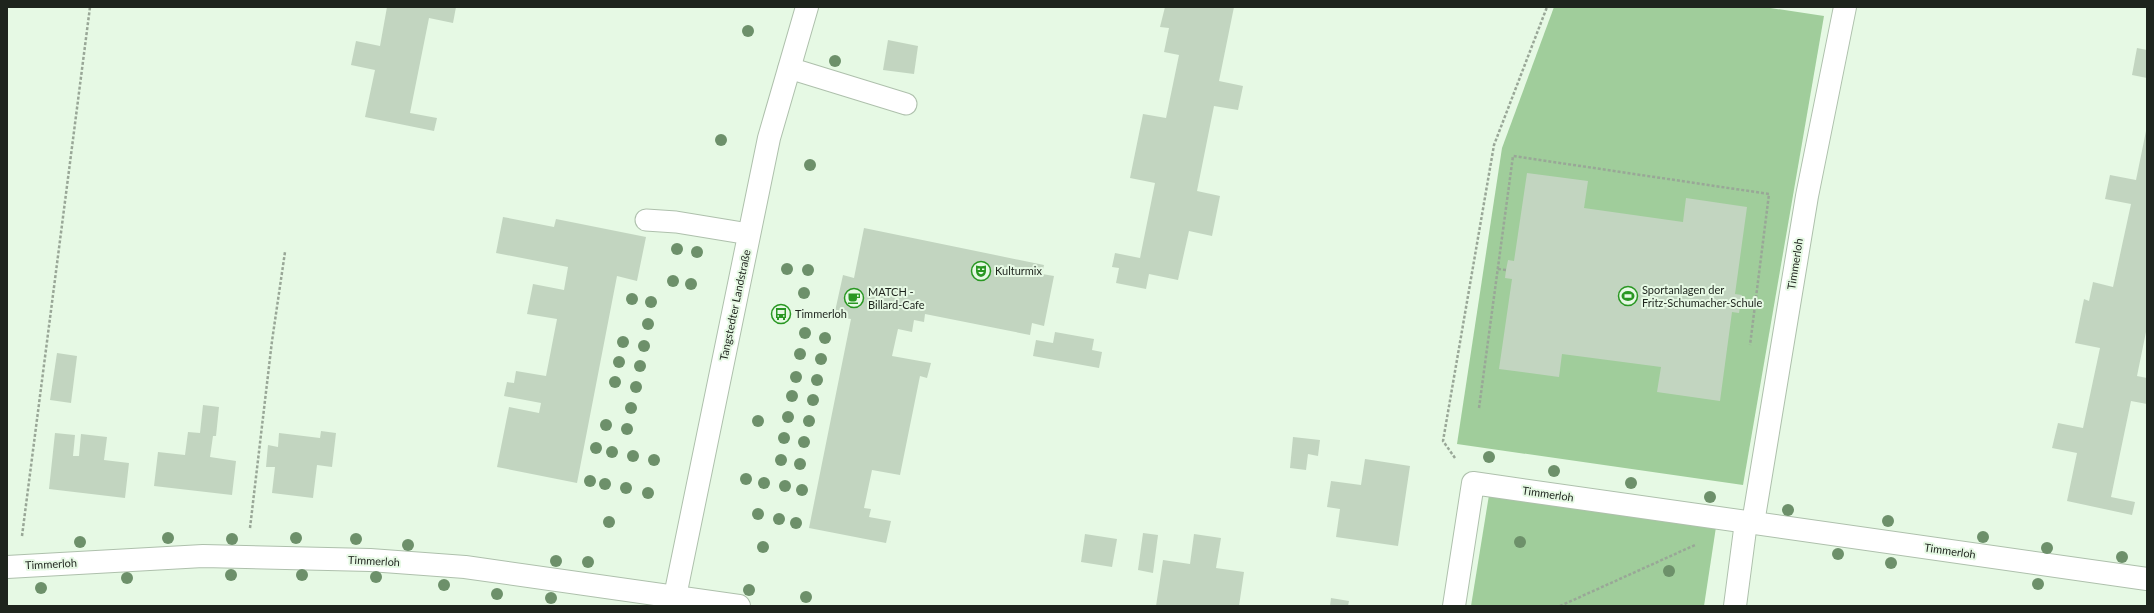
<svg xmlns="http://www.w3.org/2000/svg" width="2154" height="613" font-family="Lato,sans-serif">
<rect width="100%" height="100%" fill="#e6f9e4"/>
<!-- green -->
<g fill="#a0cd9b">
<polygon points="1554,7 1764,7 1824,16 1743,485 1457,444 1502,148"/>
<polygon points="1489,495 1716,527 1704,606 1471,606"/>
</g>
<!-- building -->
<g fill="#c2d5c0">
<polygon points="387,7 456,7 453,23 429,18 410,113 437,118 434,131 365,117 375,70 351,65 356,41 380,46"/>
<polygon points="1165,7 1234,7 1219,81 1243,86 1238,110 1214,106 1197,191 1220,196 1212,236 1189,231 1178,280 1149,274 1146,289 1116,283 1119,268 1112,267 1115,253 1140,258 1155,183 1130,178 1143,114 1166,118 1179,55 1164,52 1169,28 1160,27"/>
<polygon points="888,40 918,46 914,74 883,70"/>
<polygon points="2137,48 2147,50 2147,78 2132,75"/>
<polygon points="2146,131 2147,327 2137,376 2147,378 2147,404 2131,401 2111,497 2135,502 2132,515 2067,501 2077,453 2052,448 2058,423 2083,428 2100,348 2075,343 2084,299 2089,301 2093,282 2113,287 2131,204 2105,199 2110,175 2136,180"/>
<polygon points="1527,173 1588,181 1584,208 1683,222 1686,198 1747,207 1735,294 1742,295 1739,313 1732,312 1720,401 1657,392 1661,367 1562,354 1559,377 1499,369 1512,279 1505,278 1506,270 1508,260 1514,261"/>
<polygon points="503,217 554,227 556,219 646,237 637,281 617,276 577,483 497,467 509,407 539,413 541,403 504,396 507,382 514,383 516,371 546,376 557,319 527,314 533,284 564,290 568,267 496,253"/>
<polygon points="864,228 1044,265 1042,274 1054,276 1044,326 1032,323 1030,335 925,314 924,322 914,320 912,332 898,329 892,356 931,363 927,378 920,376 900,475 872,470 864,508 871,509 869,517 891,521 886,543 809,528 851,319 834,316 843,275 854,278"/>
<polygon points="1055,332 1094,339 1092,350 1102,352 1099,368 1033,356 1036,340 1053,343"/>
<polygon points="57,353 77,356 71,403 50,400"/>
<polygon points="203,405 219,407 216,436 213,436 210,457 236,461 232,495 154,486 158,452 185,455 188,432 200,433"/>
<polygon points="321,431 336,433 332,467 317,465 313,498 272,493 275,467 266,467 268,445 278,447 279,433 320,438"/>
<polygon points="55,433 75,435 73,456 79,456 81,434 107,437 104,460 129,463 125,498 49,489"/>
<polygon points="1293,437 1320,440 1318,456 1308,454 1306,470 1290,468"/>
<polygon points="1365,459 1410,466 1398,546 1336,537 1340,509 1327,507 1331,481 1361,485"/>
<polygon points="1143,533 1158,535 1153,573 1138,570"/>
<polygon points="1085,534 1117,539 1112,567 1081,562"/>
<polygon points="1194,534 1221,538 1216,568 1244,572 1239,606 1156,606 1163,560 1190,564"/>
<polygon points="1331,598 1349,601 1348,606 1330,606"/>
</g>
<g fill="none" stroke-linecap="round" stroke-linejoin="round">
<defs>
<g id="service">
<polyline points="789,68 906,104"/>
<polyline points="646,220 676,222 749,234"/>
</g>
<g id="minor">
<polyline points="1753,523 1807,196 1845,7"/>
<polyline points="7,567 203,556 370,560 465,567 739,606"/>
<polyline points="1454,606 1473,483 2147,579"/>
<polyline points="1735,606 1746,522"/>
</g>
<polyline id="tertiary" points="673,606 769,138 807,7"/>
</defs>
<!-- service casing -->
<use href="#service" stroke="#aec0ac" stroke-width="23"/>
<!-- minor casing -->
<use href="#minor" stroke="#aec0ac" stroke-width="24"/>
<!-- tertiary casing -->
<use href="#tertiary" stroke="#aec0ac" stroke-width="24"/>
<!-- path -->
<g stroke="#99a797" stroke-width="2.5" stroke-dasharray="3 2" stroke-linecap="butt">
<polyline points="1498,269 1506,270"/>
<polyline points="1741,304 1755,306"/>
<polyline points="1479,408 1513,156 1769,194 1750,345"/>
<polyline points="1455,458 1443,441 1494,145 1547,7"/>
<polyline points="250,528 272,341 285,252"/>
<polyline points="22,536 90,7"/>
<polyline points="1560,606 1695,545"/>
</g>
<!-- service -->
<use href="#service" stroke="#fff" stroke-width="21"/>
<!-- minor -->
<use href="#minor" stroke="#fff" stroke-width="22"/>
<!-- tertiary -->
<use href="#tertiary" stroke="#fff" stroke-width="22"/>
</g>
<!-- trees -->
<g fill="#6d906a">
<circle cx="748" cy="31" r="6"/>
<circle cx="835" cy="61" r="6"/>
<circle cx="721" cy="140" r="6"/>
<circle cx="810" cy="165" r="6"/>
<circle cx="677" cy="249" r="6"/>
<circle cx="697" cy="252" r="6"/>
<circle cx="787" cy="269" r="6"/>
<circle cx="808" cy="270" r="6"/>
<circle cx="673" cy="281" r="6"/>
<circle cx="691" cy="284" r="6"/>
<circle cx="804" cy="293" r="6"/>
<circle cx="632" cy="299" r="6"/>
<circle cx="651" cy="302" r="6"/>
<circle cx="648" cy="324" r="6"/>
<circle cx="805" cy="333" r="6"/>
<circle cx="825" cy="338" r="6"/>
<circle cx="623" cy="342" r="6"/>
<circle cx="644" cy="346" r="6"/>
<circle cx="800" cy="354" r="6"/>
<circle cx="821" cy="359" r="6"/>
<circle cx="619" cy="362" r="6"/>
<circle cx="640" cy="366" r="6"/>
<circle cx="796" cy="377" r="6"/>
<circle cx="817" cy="380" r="6"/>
<circle cx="615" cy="382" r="6"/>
<circle cx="636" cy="387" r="6"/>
<circle cx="792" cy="396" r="6"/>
<circle cx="813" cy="400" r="6"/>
<circle cx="631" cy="408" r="6"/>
<circle cx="788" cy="417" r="6"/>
<circle cx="758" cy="421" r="6"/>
<circle cx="809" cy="421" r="6"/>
<circle cx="606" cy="425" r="6"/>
<circle cx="627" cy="429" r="6"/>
<circle cx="784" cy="438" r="6"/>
<circle cx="804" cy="442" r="6"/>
<circle cx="596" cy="448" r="6"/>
<circle cx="612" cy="452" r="6"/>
<circle cx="633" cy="456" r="6"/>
<circle cx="1489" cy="457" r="6"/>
<circle cx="654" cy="460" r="6"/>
<circle cx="781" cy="460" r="6"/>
<circle cx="800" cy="464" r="6"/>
<circle cx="1554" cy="471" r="6"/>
<circle cx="746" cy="479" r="6"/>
<circle cx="590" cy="481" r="6"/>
<circle cx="764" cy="483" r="6"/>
<circle cx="1631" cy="483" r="6"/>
<circle cx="605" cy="484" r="6"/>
<circle cx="785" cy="486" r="6"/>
<circle cx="626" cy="488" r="6"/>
<circle cx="802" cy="490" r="6"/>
<circle cx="648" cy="493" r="6"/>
<circle cx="1710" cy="497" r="6"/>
<circle cx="1788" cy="510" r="6"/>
<circle cx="758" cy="514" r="6"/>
<circle cx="779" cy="519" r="6"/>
<circle cx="1888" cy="521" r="6"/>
<circle cx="609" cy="522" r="6"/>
<circle cx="796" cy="523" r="6"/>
<circle cx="1983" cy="537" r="6"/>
<circle cx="168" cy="538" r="6"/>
<circle cx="296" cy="538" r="6"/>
<circle cx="232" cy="539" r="6"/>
<circle cx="356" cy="539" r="6"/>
<circle cx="80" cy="542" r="6"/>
<circle cx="1520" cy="542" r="6"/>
<circle cx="408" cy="545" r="6"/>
<circle cx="763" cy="547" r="6"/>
<circle cx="2047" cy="548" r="6"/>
<circle cx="1838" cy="554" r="6"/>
<circle cx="2122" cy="557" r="6"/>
<circle cx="556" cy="561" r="6"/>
<circle cx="588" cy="562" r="6"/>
<circle cx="1891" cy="563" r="6"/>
<circle cx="1669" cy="571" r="6"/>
<circle cx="231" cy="575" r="6"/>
<circle cx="302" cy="575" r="6"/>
<circle cx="376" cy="577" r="6"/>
<circle cx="127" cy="578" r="6"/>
<circle cx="2038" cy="584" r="6"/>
<circle cx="444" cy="585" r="6"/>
<circle cx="41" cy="588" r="6"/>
<circle cx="749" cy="590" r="6"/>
<circle cx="497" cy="594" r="6"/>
<circle cx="806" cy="597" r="6"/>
<circle cx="551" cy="598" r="6"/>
</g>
<!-- icons -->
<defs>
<symbol id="theatre-ring" viewBox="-11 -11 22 22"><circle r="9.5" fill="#e6f9e4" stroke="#299722" stroke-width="1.5"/><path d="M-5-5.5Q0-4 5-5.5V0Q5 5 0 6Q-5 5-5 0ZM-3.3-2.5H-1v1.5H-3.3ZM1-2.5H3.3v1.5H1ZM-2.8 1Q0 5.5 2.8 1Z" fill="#299722"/></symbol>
<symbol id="stadium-ring" viewBox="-11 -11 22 22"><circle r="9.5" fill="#e6f9e4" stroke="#299722" stroke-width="1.5"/><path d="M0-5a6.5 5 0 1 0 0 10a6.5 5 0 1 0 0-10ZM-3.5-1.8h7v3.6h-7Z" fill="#299722"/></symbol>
<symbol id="cafe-ring" viewBox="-11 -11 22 22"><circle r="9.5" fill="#e6f9e4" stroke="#299722" stroke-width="1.5"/><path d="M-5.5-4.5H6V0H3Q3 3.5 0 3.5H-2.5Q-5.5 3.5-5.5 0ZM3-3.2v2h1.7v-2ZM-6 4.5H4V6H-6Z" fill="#299722"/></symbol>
<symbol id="bus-ring" viewBox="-11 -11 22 22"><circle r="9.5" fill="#e6f9e4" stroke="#299722" stroke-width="1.5"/><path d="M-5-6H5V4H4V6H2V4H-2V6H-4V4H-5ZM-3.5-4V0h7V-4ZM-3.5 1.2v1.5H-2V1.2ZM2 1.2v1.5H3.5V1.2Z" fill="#299722"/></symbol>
</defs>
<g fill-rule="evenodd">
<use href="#theatre-ring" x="970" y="260" width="22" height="22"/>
<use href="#stadium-ring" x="1617" y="285" width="22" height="22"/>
<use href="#cafe-ring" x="843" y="287" width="22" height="22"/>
<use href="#bus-ring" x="770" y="303" width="22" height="22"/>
</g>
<g text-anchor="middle" stroke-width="4" stroke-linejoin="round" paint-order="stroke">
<!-- street labels -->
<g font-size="11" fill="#1e241d" stroke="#e6f9e4">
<text transform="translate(1795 264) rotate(-81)" y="4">Timmerloh</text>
<text transform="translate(735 305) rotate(-78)" y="4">Tangstedter Landstraße</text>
<text transform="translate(1548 494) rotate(8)" y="4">Timmerloh</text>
<text transform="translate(1950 551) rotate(8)" y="4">Timmerloh</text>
<text transform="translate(374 561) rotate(3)" y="4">Timmerloh</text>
<text transform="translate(51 564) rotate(-3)" y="4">Timmerloh</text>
</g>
<!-- poi labels -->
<g font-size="11" fill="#1e241d" stroke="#e6f9e4" text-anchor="start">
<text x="995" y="275">Kulturmix</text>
<text x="1642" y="294">Sportanlagen der<tspan x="1642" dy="13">Fritz-Schumacher-Schule</tspan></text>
<text x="868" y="296">MATCH -<tspan x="868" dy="13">Billard-Cafe</tspan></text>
<text x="795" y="318">Timmerloh</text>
</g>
</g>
<!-- border -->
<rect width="2154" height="613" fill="none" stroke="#1e241d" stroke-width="16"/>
</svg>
